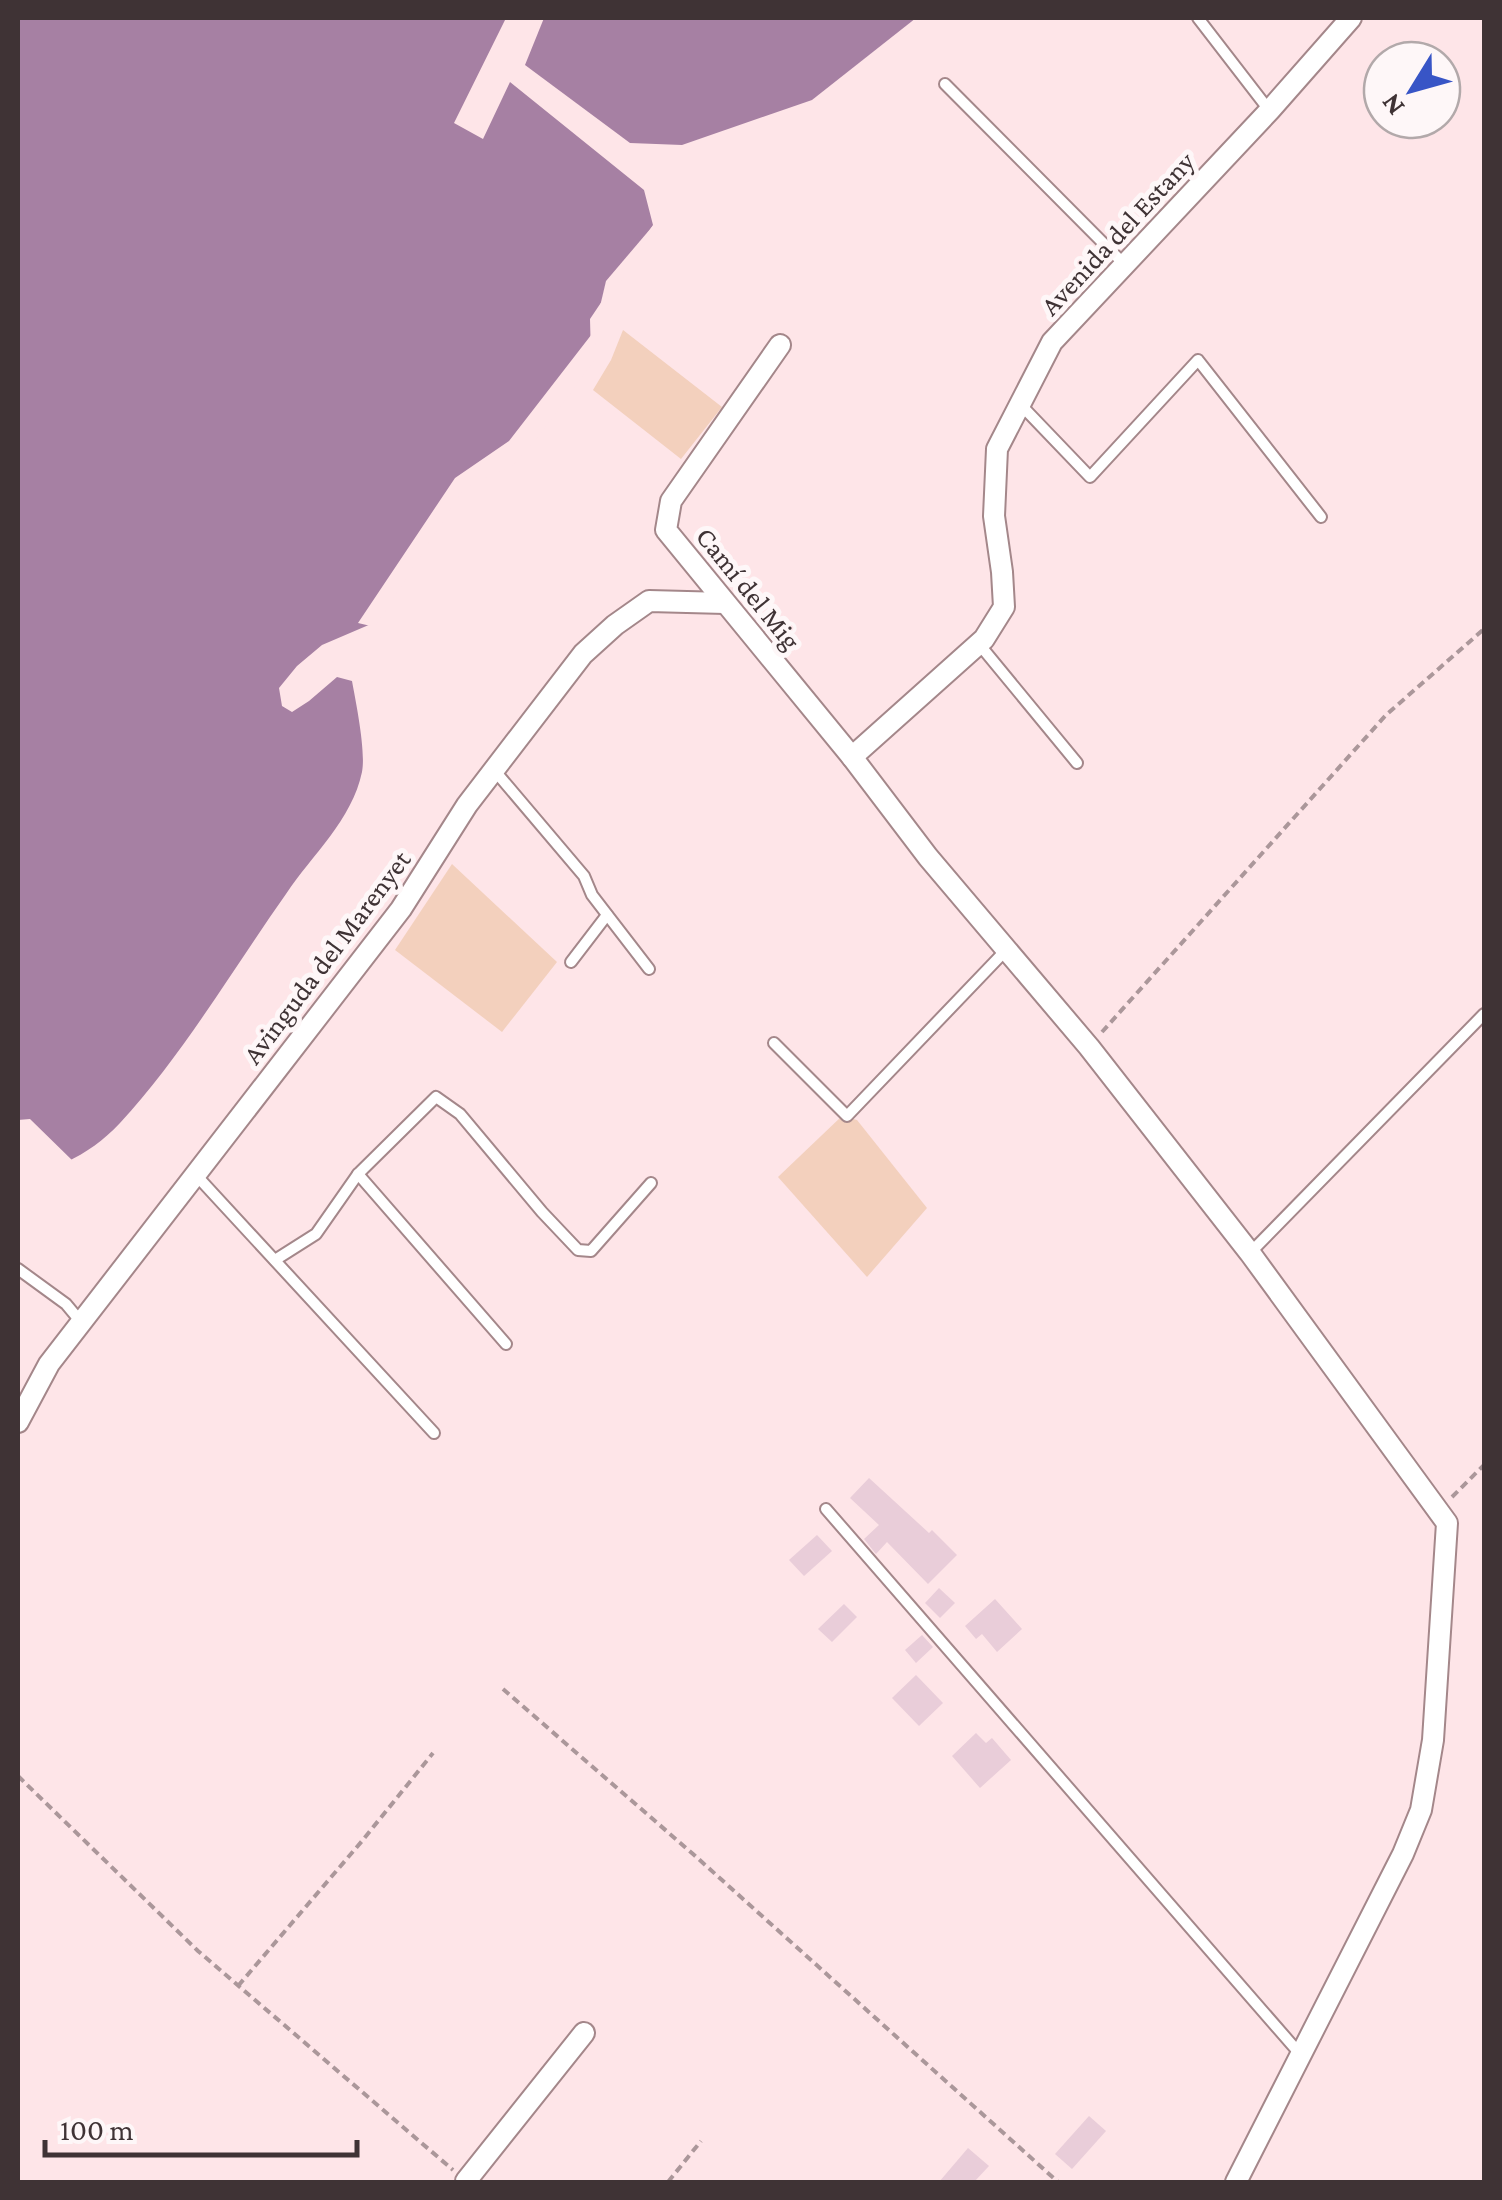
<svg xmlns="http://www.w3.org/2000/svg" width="1502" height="2200" font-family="'Crimson Pro',serif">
<rect width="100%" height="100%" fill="#fee5e8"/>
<!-- green -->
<g fill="#f3d0bd">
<polygon points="623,330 722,407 681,459 593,390 611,360"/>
<polygon points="452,864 557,962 502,1032 395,950"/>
<polygon points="842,1116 857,1120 927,1208 867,1277 778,1177"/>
</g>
<!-- water -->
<g fill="#a680a3">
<path d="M 18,18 L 506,18 L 454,123 L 483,139 L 510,82 L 644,190 L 653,225 L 590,319 L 591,358 L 517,457 L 461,484 L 371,624 L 322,645 L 297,666 L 279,688 L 282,706 L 292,712 L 309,701 L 337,677 L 352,681 C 356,703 366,751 362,772 C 352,820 312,855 286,894 C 233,969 182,1056 120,1123 C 103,1141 87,1152 65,1163 L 18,1125 Z"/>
<polygon points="544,18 916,18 812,100 682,145 630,143 525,65"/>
</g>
<!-- pier -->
<g fill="#fee5e8">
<polygon points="657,221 657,228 598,315 606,281"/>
<polygon points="595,330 596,358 539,436 513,465 464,488 375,627 358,623 455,478 509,441"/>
<polygon points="30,1119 75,1163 63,1167 44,1149 18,1131 18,1120"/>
</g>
<!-- building -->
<g fill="#e9cdd9">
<polygon points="869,1478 929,1533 932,1530 957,1555 928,1584 887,1542 876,1554 864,1539 879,1525 850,1498"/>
<polygon points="817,1535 832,1551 804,1576 789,1560"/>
<polygon points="939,1588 955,1603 940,1618 925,1603"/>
<polygon points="995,1599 1022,1629 997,1652 982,1634 976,1639 965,1626"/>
<polygon points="844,1604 857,1617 832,1642 818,1629"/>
<polygon points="922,1635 933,1647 916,1663 905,1650"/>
<polygon points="916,1675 943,1703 919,1726 892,1698"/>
<polygon points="976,1733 986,1743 992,1738 1011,1760 980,1788 952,1756"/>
<polygon points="1089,2116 1106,2131 1072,2169 1055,2154"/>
<polygon points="968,2148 989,2166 974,2182 939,2182"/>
</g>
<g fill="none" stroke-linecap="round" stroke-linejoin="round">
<defs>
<g id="service">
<polyline points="1198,18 1269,110"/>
<polyline points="945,84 1124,264"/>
<polyline points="1021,405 1090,477 1198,360 1321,517"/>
<polyline points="979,644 1077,763"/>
<polyline points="495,771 584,876 592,895 649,969"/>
<polyline points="571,962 607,915"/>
<polyline points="774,1043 847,1116 1007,949"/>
<polyline points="358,1174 506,1344"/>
<polyline points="196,1175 434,1433"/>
<polyline points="1250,1253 1484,1014"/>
<polyline points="275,1260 316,1234 358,1174 436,1097 460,1114 542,1212 578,1250 591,1251 651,1183"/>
<polyline points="18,1269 66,1304 81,1322"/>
<polyline points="826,1509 1300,2054"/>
</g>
<g id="minor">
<polyline points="780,345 671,501 666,530 852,757 928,857 1089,1047 1250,1253 1447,1523 1433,1740 1421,1810 1403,1854 1236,2182"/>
<polyline points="852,757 984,639 1004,607 1002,572 994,516 997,449 1052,342 1270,110 1351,18"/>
<polyline points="18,1422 49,1364 401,909 467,805 583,654 615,625 649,601 725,603"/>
<polyline points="466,2181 584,2033"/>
</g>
</defs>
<!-- service casing -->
<use href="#service" stroke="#a4878a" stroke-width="14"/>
<!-- minor casing -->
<use href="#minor" stroke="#a4878a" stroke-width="24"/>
<!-- path -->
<g stroke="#ab979a" stroke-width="4" stroke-dasharray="8 5" stroke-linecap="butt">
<polyline points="1102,1032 1386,715 1484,629"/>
<polyline points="1452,1497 1484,1465"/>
<polyline points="503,1689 693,1854 1058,2182"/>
<polyline points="18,1776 198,1951 453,2170"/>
<polyline points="238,1986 362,1841 433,1753"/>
<polyline points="668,2182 701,2141"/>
</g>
<!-- service -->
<use href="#service" stroke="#fff" stroke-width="10"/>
<!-- minor -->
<use href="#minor" stroke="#fff" stroke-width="20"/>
</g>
<g text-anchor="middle" stroke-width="10" stroke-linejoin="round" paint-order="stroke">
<!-- street labels -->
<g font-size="28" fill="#3f3335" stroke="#fef7f8">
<text transform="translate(1117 233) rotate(-47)" y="10">Avenida del Estany</text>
<text transform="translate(749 588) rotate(51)" y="10">Camí del Mig</text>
<text transform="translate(326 957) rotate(-53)" y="10">Avinguda del Marenyet</text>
</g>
</g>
<!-- border -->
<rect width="1502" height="2200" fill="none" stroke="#3f3335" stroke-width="40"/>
<!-- north arrow -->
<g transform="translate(1412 90) rotate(233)"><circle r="48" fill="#fef7f8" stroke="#b2a9aa" stroke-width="2.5"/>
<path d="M0-8L18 38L0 25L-18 38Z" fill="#3855c6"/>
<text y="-15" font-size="28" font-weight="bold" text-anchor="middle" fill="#3f3335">N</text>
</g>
<!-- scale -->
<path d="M45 2140v15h312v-15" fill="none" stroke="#3f3335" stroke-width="5"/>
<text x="60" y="2140" font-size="30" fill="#3f3335" stroke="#fef7f8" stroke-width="8" paint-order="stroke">100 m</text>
</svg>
